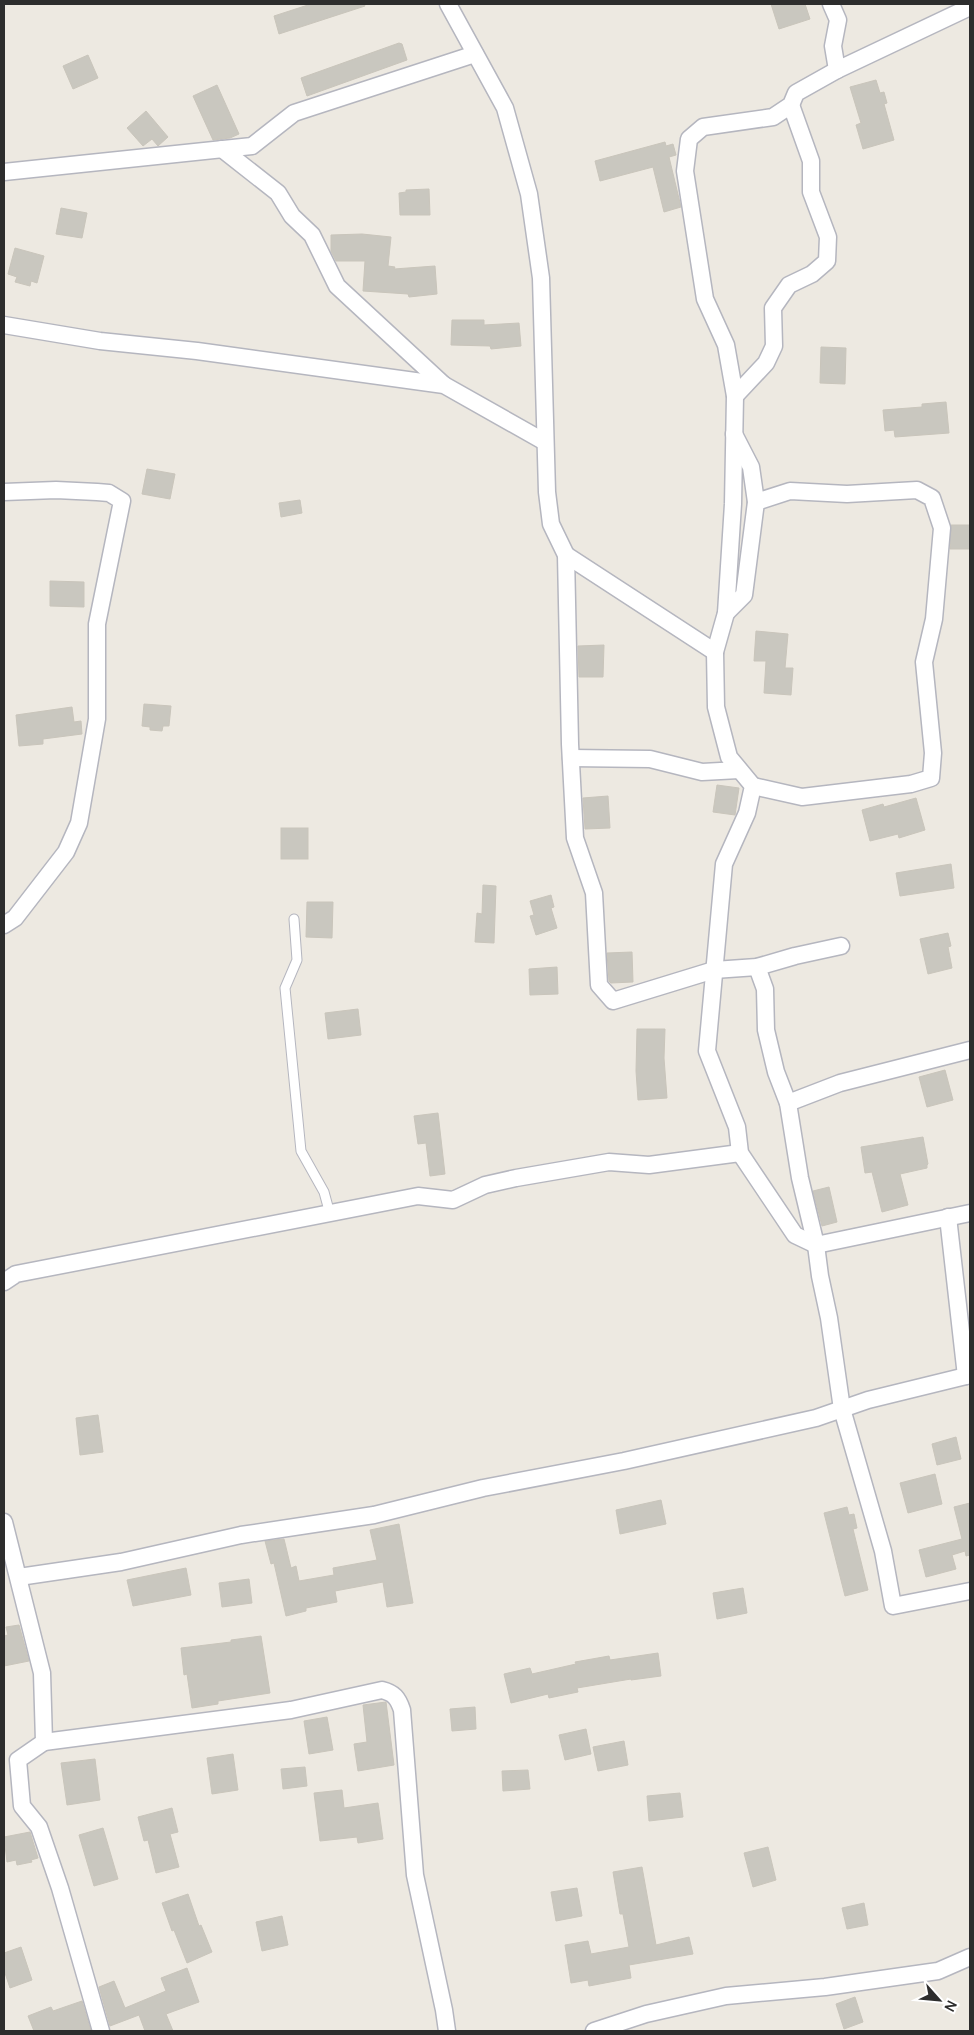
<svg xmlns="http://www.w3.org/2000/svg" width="974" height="2035" font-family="Manrope,sans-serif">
<rect width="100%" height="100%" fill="#ede9e1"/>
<!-- building -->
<g fill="#c9c7bf" stroke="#c9c5bb">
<polygon points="311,4 364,4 365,6 279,34 274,16"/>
<polygon points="771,4 805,4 810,19 779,29"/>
<polygon points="399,43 402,44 407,60 307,96 301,78"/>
<polygon points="88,55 98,78 73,89 63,66"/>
<polygon points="876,80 880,93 884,92 887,103 884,104 894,140 863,149 856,125 861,123 850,87"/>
<polygon points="217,85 239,134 230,138 213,140 193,96"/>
<polygon points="146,111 168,137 158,146 152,139 143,146 127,128"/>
<polygon points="665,142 666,146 673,144 676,155 669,157 681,207 664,212 653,167 600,181 595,161"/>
<polygon points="429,189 430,215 400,215 399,193 406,192 406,190"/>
<polygon points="61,208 87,213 82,238 56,234"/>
<polygon points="362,234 391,237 388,266 395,267 394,269 435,266 437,294 409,297 408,294 363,291 365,261 336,261 331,251 331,235"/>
<polygon points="15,248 44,256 37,283 31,281 30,286 15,282 17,277 8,274"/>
<polygon points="452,320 484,320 484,325 519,323 521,346 491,349 490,346 451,345"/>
<polygon points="821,347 846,348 845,384 820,383"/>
<polygon points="946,402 949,433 895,437 894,430 885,431 883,410 922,407 922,404"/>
<polygon points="147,469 175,474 170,499 142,494"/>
<polygon points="300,500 302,513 281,517 279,503"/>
<polygon points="951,525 970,525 970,549 950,549"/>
<polygon points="50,581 84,582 84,607 50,606"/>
<polygon points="756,631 788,634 785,668 793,668 791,695 764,693 766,661 754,661"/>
<polygon points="604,645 603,677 579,677 578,646"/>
<polygon points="144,704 171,706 169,726 163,726 162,731 150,730 150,727 142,726"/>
<polygon points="72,707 74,722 81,721 82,734 43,739 43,744 19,746 16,715"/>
<polygon points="717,785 739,788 735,815 713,812"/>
<polygon points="608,796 610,828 585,829 583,798"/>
<polygon points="916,798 925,830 899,838 898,834 870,841 862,810 883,804 884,807"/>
<rect x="281" y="828" width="27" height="31"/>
<polygon points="951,864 954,888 900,896 896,873"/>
<polygon points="483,885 496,886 494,943 475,942 477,913 482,914"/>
<polygon points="551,895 554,907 551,908 557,928 536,935 530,916 534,915 530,901"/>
<polygon points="307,902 333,902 332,938 306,937"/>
<polygon points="948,933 951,946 948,947 952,968 928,974 920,939"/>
<polygon points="632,952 633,982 611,983 609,981 607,953"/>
<polygon points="557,967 558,994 530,995 529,969"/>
<polygon points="358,1009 361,1035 328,1039 325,1013"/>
<polygon points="637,1029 665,1029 664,1058 667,1098 638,1100 636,1071"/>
<polygon points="945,1070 953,1100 927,1107 919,1077"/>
<polygon points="438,1113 445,1174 430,1176 426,1143 418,1144 414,1116"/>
<polygon points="923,1137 928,1164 927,1165 927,1168 900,1174 908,1205 882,1212 872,1172 865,1173 861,1147"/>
<polygon points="829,1187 837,1222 822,1226 813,1191"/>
<polygon points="98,1415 103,1452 80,1455 76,1418"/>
<polygon points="956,1437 961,1459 937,1465 932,1444"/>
<polygon points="935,1474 942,1504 908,1513 900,1483"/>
<polygon points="661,1500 666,1524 620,1534 616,1510"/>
<polygon points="970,1503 970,1555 966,1556 965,1551 952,1555 956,1569 926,1577 919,1550 962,1539 954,1507"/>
<polygon points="847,1507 849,1515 854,1514 857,1528 853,1529 868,1590 845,1596 824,1513"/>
<polygon points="399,1524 413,1603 387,1607 383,1582 335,1591 337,1602 306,1608 306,1611 286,1616 274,1563 271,1564 265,1541 284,1539 291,1568 296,1566 299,1581 334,1575 333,1568 377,1560 370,1530"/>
<polygon points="186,1568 191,1595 133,1606 127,1580"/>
<polygon points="249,1579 252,1603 222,1607 219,1583"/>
<polygon points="743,1588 747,1613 717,1619 713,1593"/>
<polygon points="19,1625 29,1661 4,1666 4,1636 8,1635 6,1627"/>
<polygon points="261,1636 270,1693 218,1701 218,1704 192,1708 187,1674 184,1675 181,1648 231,1642 231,1640"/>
<polygon points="658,1653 661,1676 631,1680 631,1679 577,1688 578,1692 549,1698 548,1694 511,1703 504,1674 530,1668 532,1674 576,1664 575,1662 609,1656 610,1660"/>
<polygon points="386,1702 394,1765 358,1771 354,1744 367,1742 363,1705"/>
<polygon points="475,1707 476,1729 452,1731 450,1709"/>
<polygon points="327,1717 333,1750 309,1754 304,1721"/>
<polygon points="586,1729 591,1754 565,1760 559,1735"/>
<polygon points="624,1741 628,1765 598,1771 593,1747"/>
<polygon points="233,1754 238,1790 212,1794 207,1758"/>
<polygon points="95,1759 100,1800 67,1805 61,1763"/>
<polygon points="305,1767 307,1786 283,1789 281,1769"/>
<polygon points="528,1770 530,1789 503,1791 502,1771"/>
<polygon points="342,1790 344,1808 378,1803 383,1839 358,1843 357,1837 320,1841 314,1793"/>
<polygon points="680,1793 683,1817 649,1821 647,1796"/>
<polygon points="172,1808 178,1832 170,1834 179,1867 156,1873 148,1840 144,1841 138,1817"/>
<polygon points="103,1828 118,1879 94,1886 79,1835"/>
<polygon points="30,1832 38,1858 31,1860 32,1862 17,1865 16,1860 7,1862 4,1837"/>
<polygon points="768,1847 776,1880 753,1887 744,1853"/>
<polygon points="642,1867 656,1945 689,1937 693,1954 629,1965 631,1978 589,1986 588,1980 571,1983 565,1945 588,1941 591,1954 629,1947 623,1914 620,1914 613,1872"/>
<polygon points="577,1888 582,1916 556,1921 551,1892"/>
<polygon points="188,1894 199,1926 201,1925 212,1952 187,1963 174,1930 172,1931 162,1903"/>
<polygon points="864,1903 868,1925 847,1929 842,1908"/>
<polygon points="282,1916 288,1945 262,1951 256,1922"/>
<polygon points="21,1947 32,1980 10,1988 4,1970 4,1953"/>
<polygon points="187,1968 199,2002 166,2014 173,2031 145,2031 139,2015 110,2026 99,1987 114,1981 125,2008 166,1991 161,1978"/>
<polygon points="855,1997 863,2022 844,2029 836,2004"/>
<polygon points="82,2001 91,2031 34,2031 28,2016 51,2007 53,2011"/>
</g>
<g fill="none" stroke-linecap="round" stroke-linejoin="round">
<defs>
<polyline id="service" points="294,919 297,960 285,988 301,1151 324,1192 330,1214"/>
<g id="minor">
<polyline points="448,4 505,108 529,194 541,278 547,492 551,524 566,555 570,744 575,838 594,893 599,985 613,1001 714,970 757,967 795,956 841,946"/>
<polyline points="831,4 838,20 833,46 837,70"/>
<polyline points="970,7 837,70 796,93 791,105 773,117 703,127 689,139 685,171 705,299 726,345 735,396 733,504 726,613 715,652 716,707 729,757 753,786 747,813 724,864 707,1051 737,1127 740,1153 795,1235 816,1245 970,1213"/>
<polyline points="222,149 278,193 292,216 312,235 337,286 444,385"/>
<polyline points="4,172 252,146 294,113 475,54"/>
<polyline points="4,325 100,341 197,351 444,385 545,442"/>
<polyline points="735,396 766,363 774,346 773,308 789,285 812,274 827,261 828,237 811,192 811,161 791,105"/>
<polyline points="4,492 56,490 97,492 109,493 122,501 97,624 97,719 79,823 66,852 15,918 4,925"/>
<polyline points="566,555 715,652"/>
<polyline points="726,613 744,595 756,502 751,467 734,434"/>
<polyline points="571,758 650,759 702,772 739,770"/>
<polyline points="753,786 802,797 911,784 931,778 933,753 924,662 934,619 942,528 932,498 917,490 847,494 790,491 756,502"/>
<polyline points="757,967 765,989 766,1030 776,1072 788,1103 800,1178 816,1245 820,1276 829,1318 842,1409 883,1551 893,1606 970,1591"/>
<polyline points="788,1103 840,1083 970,1050"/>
<polyline points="948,1217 966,1376"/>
<polyline points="4,1282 16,1274 418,1196 453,1200 485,1185 516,1178 609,1162 649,1165 740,1153"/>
<polyline points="4,1522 42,1673 44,1742 18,1760 22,1806 39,1827 60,1888 101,2031"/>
<polyline points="19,1577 121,1562 241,1535 374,1515 483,1488 624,1461 816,1418 868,1400 970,1375"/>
<path d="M 44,1742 L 291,1710 L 382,1690 C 394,1693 398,1698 402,1710 L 415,1875 L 444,2010 L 447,2031"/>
<polyline points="594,2031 646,2014 726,1996 825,1987 938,1971 970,1957"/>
</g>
</defs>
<!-- service casing -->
<use href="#service" stroke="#b5b6bf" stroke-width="11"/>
<!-- minor casing -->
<use href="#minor" stroke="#b5b6bf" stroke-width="19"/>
<!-- service -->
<use href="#service" stroke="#fff" stroke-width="9"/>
<!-- minor -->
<use href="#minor" stroke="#fff" stroke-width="16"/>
</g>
<!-- border -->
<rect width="974" height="2035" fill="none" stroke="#2d2d2d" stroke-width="10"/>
<!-- north arrow -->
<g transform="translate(939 2000) rotate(117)" stroke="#ffffff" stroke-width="4" paint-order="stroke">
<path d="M0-4L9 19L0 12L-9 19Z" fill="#2d2d2d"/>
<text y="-8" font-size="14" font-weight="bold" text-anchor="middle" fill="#2d2d2d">N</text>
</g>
</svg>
